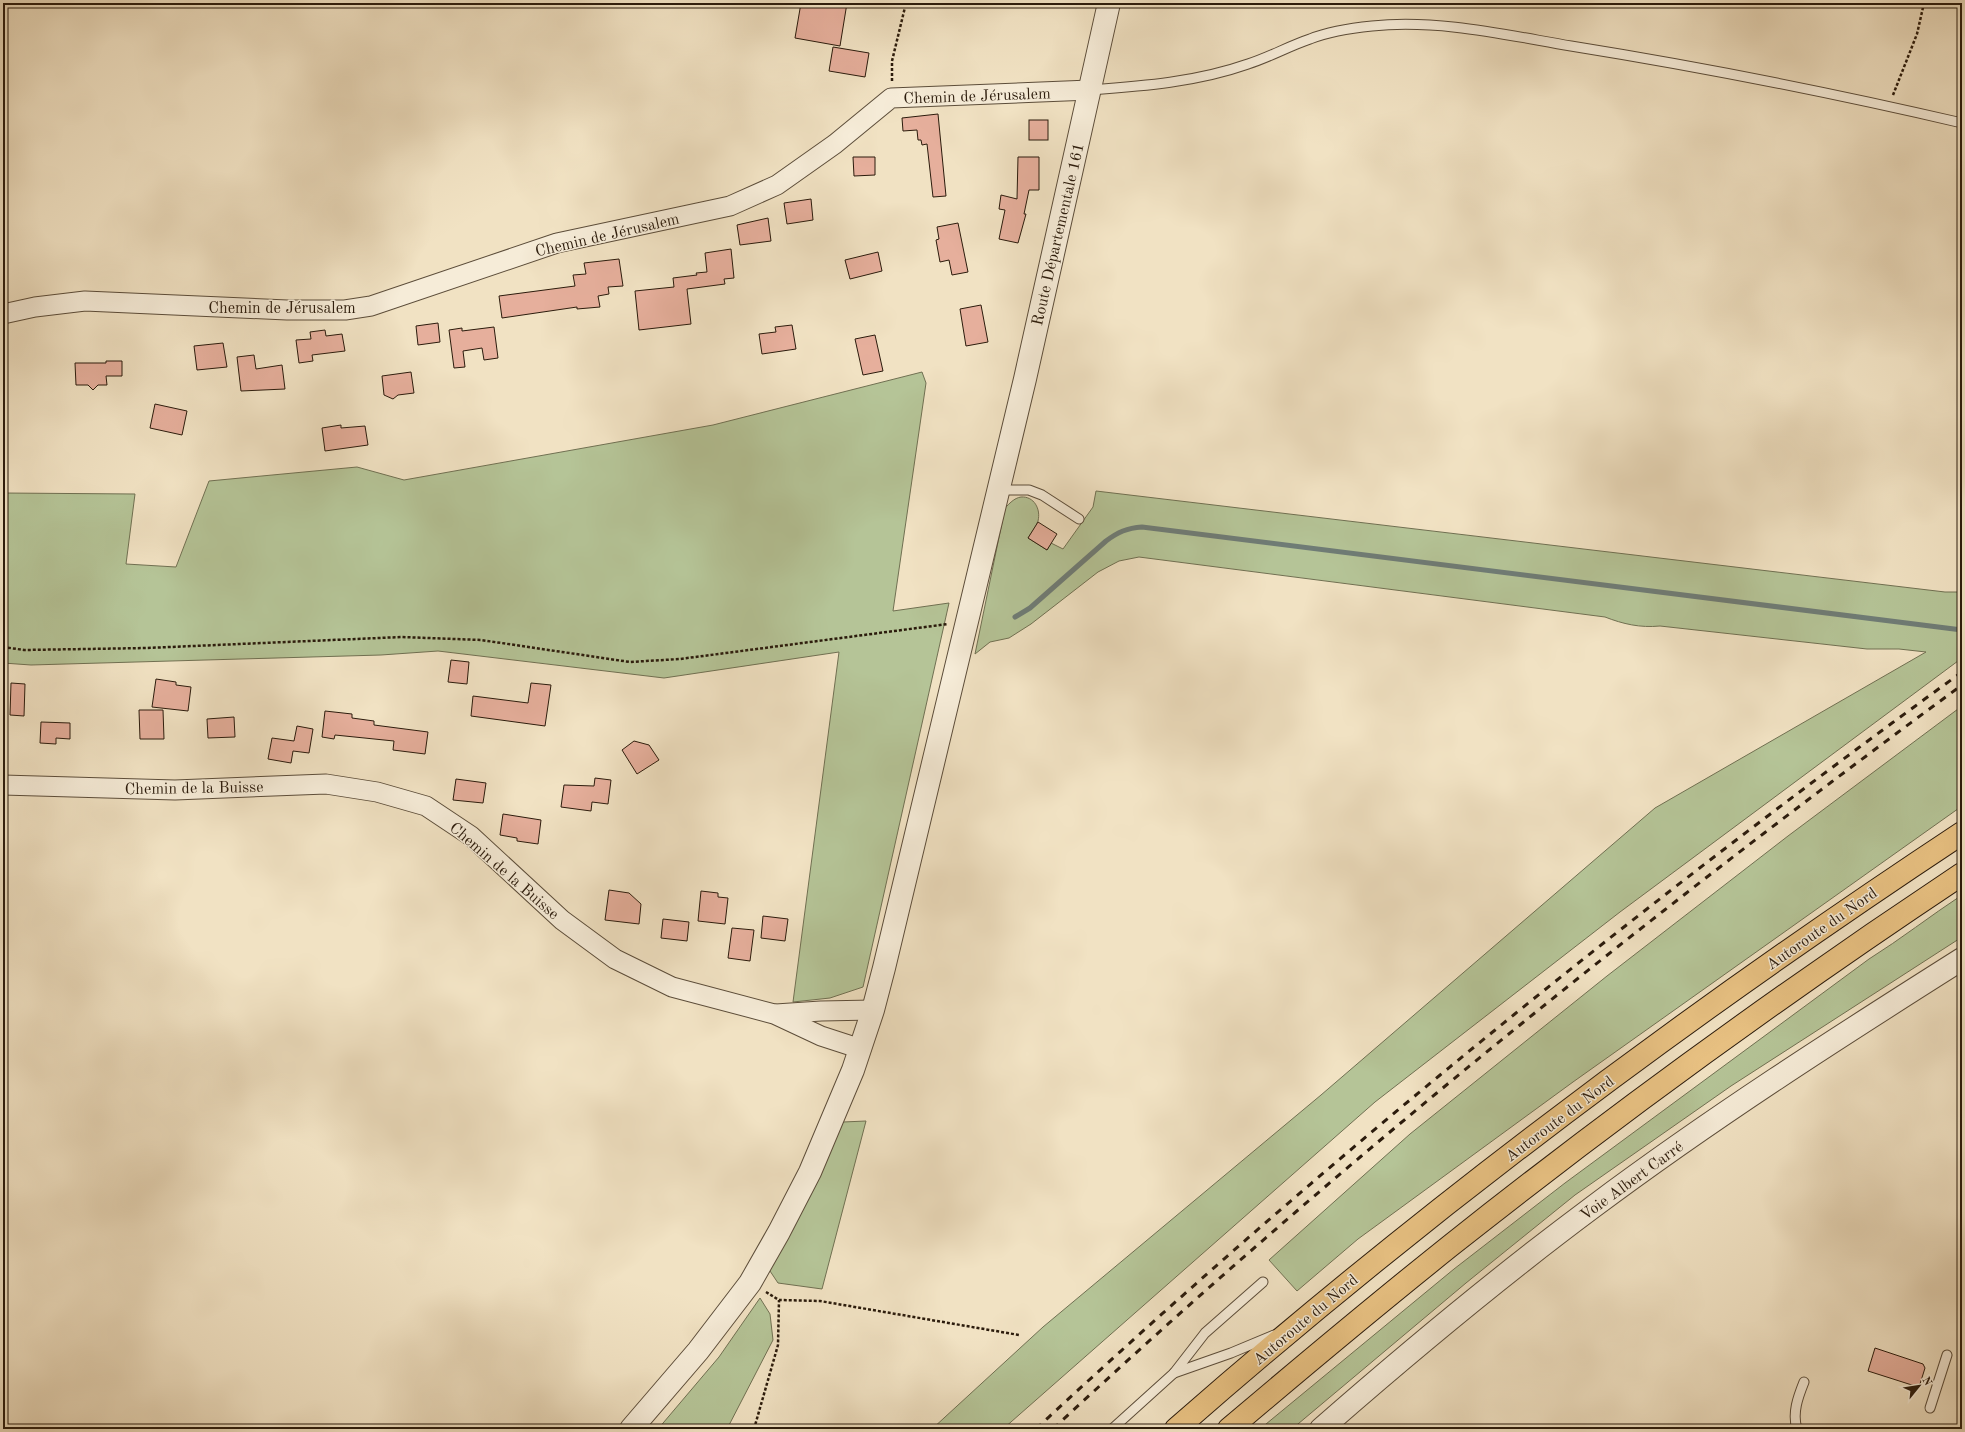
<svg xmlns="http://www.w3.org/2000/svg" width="1965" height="1432" font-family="'Old Standard TT',serif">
<rect width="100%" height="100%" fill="#f1e2c3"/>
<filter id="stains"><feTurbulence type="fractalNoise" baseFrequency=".005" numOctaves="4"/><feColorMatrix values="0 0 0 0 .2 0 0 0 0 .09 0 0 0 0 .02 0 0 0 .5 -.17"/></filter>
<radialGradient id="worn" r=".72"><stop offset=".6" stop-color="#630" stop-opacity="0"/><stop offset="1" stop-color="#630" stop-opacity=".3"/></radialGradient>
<!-- green -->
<g fill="#b5c497" stroke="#707052">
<polygon points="922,372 926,383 893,611 949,603 863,987 830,998 793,1002 839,652 664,678 438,651 381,655 31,665 3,663 3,493 135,494 126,564 176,567 209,481 357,467 404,480 713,425"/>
<path d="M 1096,491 L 1945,592 L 1962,592 L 1962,658 L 1620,912 L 1375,1102 L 1003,1429 L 932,1429 L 1043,1327 L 1321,1095 L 1655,808 L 1926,652 L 1899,649 L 1867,649 L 1660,626 C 1640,628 1623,624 1605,617 L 1139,557 L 1119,561 L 1098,572 L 1031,624 L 1009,638 L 990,642 L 975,654 L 1005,508 C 1009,504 1014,498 1021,497 C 1034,496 1041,509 1038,521 C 1036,527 1031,533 1028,538 L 1047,550 L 1051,543 L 1063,549 L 1093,507 Z"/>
<polygon points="1962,706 1962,806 1573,1082 1358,1239 1297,1291 1269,1260 1410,1134 1607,976 1788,836"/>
<path d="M 1962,895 L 1962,937 L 1731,1086 L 1575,1195 L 1466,1283 L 1292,1429 L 1260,1429 L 1454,1269 L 1565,1183 L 1869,959 C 1901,939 1930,916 1962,895 Z"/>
<polygon points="866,1121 822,1289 778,1283 768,1268 843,1122"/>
<polygon points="760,1298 770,1314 773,1340 727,1429 658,1429 719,1357"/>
</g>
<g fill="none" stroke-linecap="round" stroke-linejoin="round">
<!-- stream -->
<path stroke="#6f7c76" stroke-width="5" d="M 1015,617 L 1030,608 L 1106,541 C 1118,532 1127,528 1142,527 L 1962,630"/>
</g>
<!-- building -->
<g fill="#e6af9c" stroke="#2b1b0c">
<polygon points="801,3 847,3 840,46 795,38"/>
<polygon points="833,47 869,53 865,77 829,71"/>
<polygon points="938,114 946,196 933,197 927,144 922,145 921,140 918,140 917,130 903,131 902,118"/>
<rect x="1029" y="120" width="19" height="20"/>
<polygon points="853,157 875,157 875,175 854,176"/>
<polygon points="1018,157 1039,157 1039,190 1029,190 1024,214 1026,214 1018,243 999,239 1005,210 999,209 1001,195 1017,199"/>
<polygon points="811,199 813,220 787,224 784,203"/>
<polygon points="768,218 771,241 740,245 737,225"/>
<polygon points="958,223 968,272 952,275 949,260 940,262 936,240 939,239 937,227"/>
<polygon points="731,249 734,278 724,279 725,284 687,289 691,324 639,330 635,291 674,287 673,278 697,275 696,273 707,272 705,253"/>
<polygon points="878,252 882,271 850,279 845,260"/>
<polygon points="619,259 623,286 608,287 609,294 598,296 600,307 577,309 577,307 502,318 499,296 575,286 573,275 586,274 584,263"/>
<polygon points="981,305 988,342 966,346 960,309"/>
<polygon points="438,323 440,342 418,345 416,326"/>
<polygon points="792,325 796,349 762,354 759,334 776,332 775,327"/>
<polygon points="494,327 498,358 484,360 482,348 463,351 465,367 454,368 449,330 462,328 462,331"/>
<polygon points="325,330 326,336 342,334 345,351 312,355 313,361 299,363 296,340 311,339 310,332"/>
<polygon points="875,335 883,371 863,375 855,339"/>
<polygon points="223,343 227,367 197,370 194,346"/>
<polygon points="254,355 256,369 282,365 285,389 241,391 237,357"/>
<polygon points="106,361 122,361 122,376 106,376 107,385 98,385 93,390 88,385 76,385 75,363 106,363"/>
<polygon points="411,372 414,393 398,395 393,399 384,395 382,376"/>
<polygon points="155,404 187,411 182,435 150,428"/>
<polygon points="341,425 341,428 365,426 368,445 325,451 322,428"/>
<polygon points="1038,522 1057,534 1047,550 1028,538"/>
<polygon points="451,660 469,662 467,684 448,682"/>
<polygon points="156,679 176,682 176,685 191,687 188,711 152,707"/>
<polygon points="11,683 25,684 24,716 10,715"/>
<polygon points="531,683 551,685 545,726 471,716 473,696 528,703"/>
<polygon points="139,710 163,710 164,739 140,739"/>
<polygon points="325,711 352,714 352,718 374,721 374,725 428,732 425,754 393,750 394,741 335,735 334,739 322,737"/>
<polygon points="234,717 235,737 208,738 207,719"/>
<polygon points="41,722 70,723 70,739 56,738 56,744 40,743"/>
<polygon points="297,726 313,729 309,753 293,751 291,763 268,759 272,738 294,741"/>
<polygon points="634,741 649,745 659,760 637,774 622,750"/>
<polygon points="595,778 611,780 608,804 592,802 591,811 561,807 564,785 594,786"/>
<polygon points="456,779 486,783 483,803 453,800"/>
<polygon points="503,814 541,820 538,844 517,841 517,838 500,835"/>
<polygon points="609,890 629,893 641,904 639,924 605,920"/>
<polygon points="701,891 718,893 718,897 728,898 725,924 698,921"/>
<polygon points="763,916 788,919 785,941 761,938"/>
<polygon points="663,919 689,922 687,941 661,938"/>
<polygon points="732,928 754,930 750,961 728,958"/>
<polygon points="1875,1348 1923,1364 1925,1368 1920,1384 1915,1386 1868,1371"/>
</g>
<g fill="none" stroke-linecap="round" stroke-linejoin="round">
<defs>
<g id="service">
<path d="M 1090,90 C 1144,86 1197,82 1248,64 C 1270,57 1289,46 1310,39 C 1330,31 1351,28 1372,26 C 1438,19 1506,35 1571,46 C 1702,67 1833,93 1962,123"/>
<polyline points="999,490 1029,490 1042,495 1079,519"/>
<polyline points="1174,1373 1231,1353 1274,1335"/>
<polyline points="1930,1408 1947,1355"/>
<polyline points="1112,1429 1174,1373 1205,1333 1263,1282"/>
<path d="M 1797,1429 C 1792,1413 1798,1397 1804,1382"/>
</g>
<g id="minor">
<polyline points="3,314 35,307 85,301 287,310 345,310 371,306 557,243 730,206 777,185 835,144 891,98 1090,90"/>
<polyline points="3,785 175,790 326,784 377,792 426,806 471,836 562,920 615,959 672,987 774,1014 821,1036 861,1049"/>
<polyline points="776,1014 821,1011 873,1010"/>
</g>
<g id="tertiary">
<polyline points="631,1429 698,1351 750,1283 779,1232 810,1172 853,1070 873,1010 884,968 1025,379 1109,3"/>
<path d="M 1321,1429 C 1409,1352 1499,1277 1593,1207 C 1712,1118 1837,1038 1962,959"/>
</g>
<g id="motorway">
<path d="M 1176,1429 C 1423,1212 1688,1014 1962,833"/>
<path d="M 1229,1429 C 1302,1367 1375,1306 1450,1246 C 1615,1115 1786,991 1962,874"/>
</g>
</defs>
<!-- service casing -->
<use href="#service" stroke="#5c4d3a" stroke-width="11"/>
<!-- minor casing -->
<use href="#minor" stroke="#5c4d3a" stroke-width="21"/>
<!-- tertiary casing -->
<use href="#tertiary" stroke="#5c4d3a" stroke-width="24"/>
<!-- motorway casing -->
<use href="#motorway" stroke="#2b1b0c" stroke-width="24"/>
<!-- path -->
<g stroke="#2b1b0c" stroke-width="2.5" stroke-dasharray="3 2" stroke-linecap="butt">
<polyline points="892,81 892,61 906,3"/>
<polyline points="1893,95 1917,34 1924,3"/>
<polyline points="3,647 24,650 147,648 402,637 481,640 630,662 680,659 948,624"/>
<polyline points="766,1292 779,1300 820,1301 1019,1335"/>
<polyline points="754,1429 778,1345 779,1300"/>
</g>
<!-- service -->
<use href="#service" stroke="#f6ecd8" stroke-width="9"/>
<!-- minor -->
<use href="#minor" stroke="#f6ecd8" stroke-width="19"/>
<!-- tertiary -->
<use href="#tertiary" stroke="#f6ecd8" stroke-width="22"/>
<!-- motorway -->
<use href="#motorway" stroke="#e8c182" stroke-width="22"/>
<!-- rail -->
<g stroke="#2b1b0c" stroke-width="3" stroke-dasharray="7 7" stroke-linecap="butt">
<path d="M 1036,1429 C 1328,1157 1639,906 1962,672"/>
<path d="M 1053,1429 C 1340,1162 1646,917 1962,685"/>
</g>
</g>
<g text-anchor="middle" stroke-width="3" stroke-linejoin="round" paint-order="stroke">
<!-- street labels -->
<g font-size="16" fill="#2b1b0c" stroke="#f6ecd8">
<text transform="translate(977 95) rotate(-2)" y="6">Chemin de Jérusalem</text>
<text transform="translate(607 234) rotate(-13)" y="6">Chemin de Jérusalem</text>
<text transform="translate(1057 234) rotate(-77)" y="6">Route Départementale 161</text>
<text x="282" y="313">Chemin de Jérusalem</text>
<text transform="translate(194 787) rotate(-1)" y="6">Chemin de la Buisse</text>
<text transform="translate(505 870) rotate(41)" y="6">Chemin de la Buisse</text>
<text transform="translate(1821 928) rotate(-35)" y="6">Autoroute du Nord</text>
<text transform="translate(1559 1118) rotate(-37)" y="6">Autoroute du Nord</text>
<text transform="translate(1631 1180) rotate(-36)" y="6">Voie Albert Carré</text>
<text transform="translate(1305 1319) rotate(-40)" y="6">Autoroute du Nord</text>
</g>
</g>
<!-- margin -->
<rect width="1965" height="1432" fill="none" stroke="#f1e2c3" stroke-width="16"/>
<rect x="4" y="4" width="1957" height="1424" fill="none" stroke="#2b1b0c" stroke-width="2"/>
<rect x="8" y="8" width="1949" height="1416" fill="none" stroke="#2b1b0c"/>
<!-- north arrow -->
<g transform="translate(1919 1386) rotate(60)" stroke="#f6ecd8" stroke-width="3" paint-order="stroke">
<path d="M0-3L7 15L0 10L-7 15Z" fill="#2b1b0c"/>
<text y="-6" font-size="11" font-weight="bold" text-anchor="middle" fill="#2b1b0c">N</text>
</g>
<rect width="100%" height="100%" filter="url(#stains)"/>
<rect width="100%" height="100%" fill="url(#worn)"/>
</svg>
